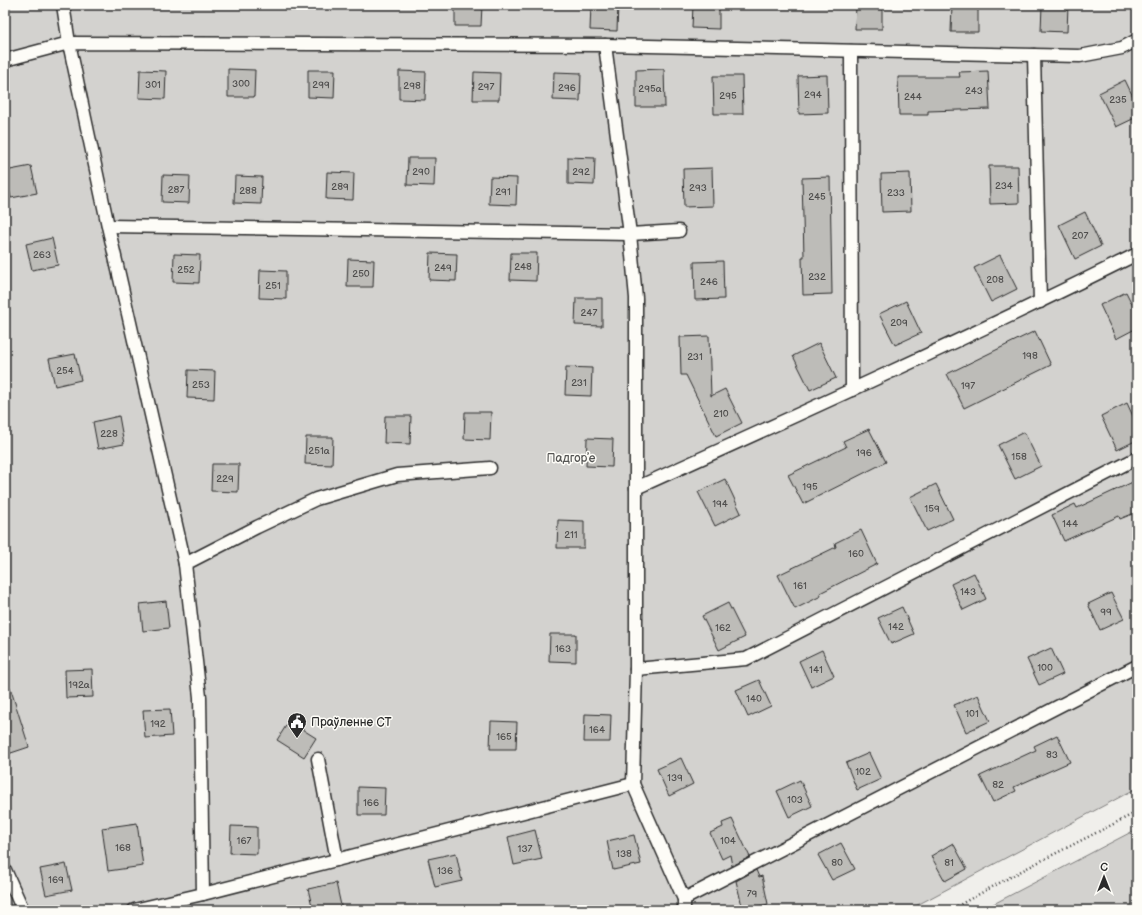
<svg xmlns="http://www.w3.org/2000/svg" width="1142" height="915" font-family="'Balsamiq Sans',sans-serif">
<rect width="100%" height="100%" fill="#f0efeb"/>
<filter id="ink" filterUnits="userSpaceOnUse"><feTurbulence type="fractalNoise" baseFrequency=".025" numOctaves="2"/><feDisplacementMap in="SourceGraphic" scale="8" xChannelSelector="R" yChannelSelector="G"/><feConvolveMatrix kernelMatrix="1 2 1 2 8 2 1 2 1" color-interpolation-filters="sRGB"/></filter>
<g filter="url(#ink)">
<!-- green -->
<g fill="#d3d2cf" stroke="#7f7e7d">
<polygon points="5,5 1137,5 1137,788 908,910 5,910"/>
<polygon points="1137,829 1137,910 982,910"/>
</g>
<!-- building -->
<g fill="#bdbcb8" stroke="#2b2b2b">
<polygon points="455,5 482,5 481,26 455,26"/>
<polygon points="591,5 618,5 617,31 590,30"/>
<polygon points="693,5 719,5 719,29 692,28"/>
<polygon points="856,5 882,5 882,29 855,29"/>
<polygon points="952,5 978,5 978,32 951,32"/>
<polygon points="1042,5 1068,5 1067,32 1041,31"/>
<polygon points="228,69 255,70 254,97 228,97"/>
<polygon points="664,69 665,107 636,107 636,70"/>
<polygon points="140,70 166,71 165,99 139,98"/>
<polygon points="308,70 335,70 334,98 308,97"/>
<polygon points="399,71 426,72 425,100 399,99"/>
<polygon points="988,71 990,109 928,111 928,115 899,115 898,77 960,77 959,72"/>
<polygon points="474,72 500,73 499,100 473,100"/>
<polygon points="554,72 581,73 580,101 553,100"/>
<polygon points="827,75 828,113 799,114 798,76"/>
<polygon points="713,76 742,76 743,114 714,114"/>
<polygon points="1125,80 1137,105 1137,117 1116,127 1099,93"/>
<polygon points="568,157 595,158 594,185 568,184"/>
<polygon points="408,158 435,158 434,186 407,185"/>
<polygon points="31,166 37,193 11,198 5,171"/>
<polygon points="989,166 1018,166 1019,203 990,204"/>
<polygon points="712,168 713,206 684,207 683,169"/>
<polygon points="327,172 354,173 353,200 326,199"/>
<polygon points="910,173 911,211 882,212 881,174"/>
<polygon points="163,175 190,176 189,203 162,202"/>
<polygon points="235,176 262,177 261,204 234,203"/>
<polygon points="490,177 517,178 516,205 489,204"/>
<polygon points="830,177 832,294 803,295 802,257 804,257 802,178"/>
<polygon points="1085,212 1101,246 1075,259 1059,225"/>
<polygon points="52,238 58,265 32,270 26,244"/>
<polygon points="430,253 457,254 456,281 429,280"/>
<polygon points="511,253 537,253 536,281 510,280"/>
<polygon points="174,254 200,255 199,283 173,282"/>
<polygon points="1000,255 1017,289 991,302 974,268"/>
<polygon points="348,259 374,260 373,287 347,287"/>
<polygon points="723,261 724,299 695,300 694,262"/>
<polygon points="260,270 286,271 286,299 259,298"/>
<polygon points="1126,292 1137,314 1137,328 1116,339 1100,305"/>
<polygon points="576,298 602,298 602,326 575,325"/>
<polygon points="906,301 921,333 895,345 879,314"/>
<polygon points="1035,331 1051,365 964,408 947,374"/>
<polygon points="709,336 711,396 725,389 742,423 716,436 686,375 681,375 680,337"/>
<polygon points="819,343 836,378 810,390 793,356"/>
<polygon points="75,354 81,380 55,386 49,359"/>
<polygon points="566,367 592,368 591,396 565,395"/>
<polygon points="188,370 215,371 214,399 187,398"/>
<polygon points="1127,403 1137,425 1137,440 1117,450 1101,416"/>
<polygon points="465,412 491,412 490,440 464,439"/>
<polygon points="119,416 124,444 98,449 93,422"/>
<polygon points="385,416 411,416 410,444 384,443"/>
<polygon points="869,429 886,462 803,504 788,475 846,447 843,441"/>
<polygon points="1024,432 1041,466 1015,479 998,445"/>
<polygon points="306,437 333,437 332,465 305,464"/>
<polygon points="587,438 613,439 612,467 586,466"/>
<polygon points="212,464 239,464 238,492 211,491"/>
<polygon points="725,479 741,513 715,526 698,492"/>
<polygon points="1137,480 1137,512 1120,519 1119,516 1064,541 1052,515 1075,504 1077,508"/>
<polygon points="936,484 953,519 927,531 910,497"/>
<polygon points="558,520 584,521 584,548 557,548"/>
<polygon points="861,530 877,564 820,593 821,596 795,609 778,575 836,547 835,543"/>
<polygon points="974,573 986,599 963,610 951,584"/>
<polygon points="1111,593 1124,619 1100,630 1088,604"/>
<polygon points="166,601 169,628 143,631 140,604"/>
<polygon points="728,603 745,637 719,650 702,616"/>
<polygon points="902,607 914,634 891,644 878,618"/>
<polygon points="550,634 576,634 576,662 549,661"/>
<polygon points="1051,648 1063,674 1039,685 1027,659"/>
<polygon points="822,650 834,676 811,687 799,661"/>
<polygon points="92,669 93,697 66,698 65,670"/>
<polygon points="759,680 771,706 748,717 736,690"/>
<polygon points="10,687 29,747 5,755 5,688"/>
<polygon points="978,695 990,721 966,732 954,705"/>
<polygon points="170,709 172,736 145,738 143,710"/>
<polygon points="585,714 611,715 610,742 584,742"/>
<polygon points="289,721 316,738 304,757 277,740"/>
<polygon points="491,721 517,722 516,749 490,749"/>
<polygon points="1057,735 1070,762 1014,787 1016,791 993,802 980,776 1036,750 1034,746"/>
<polygon points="869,753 881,779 857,790 846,763"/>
<polygon points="681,758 693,784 669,796 657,769"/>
<polygon points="800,780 812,806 789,817 777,791"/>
<polygon points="358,787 385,788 384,815 358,815"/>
<polygon points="732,819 750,857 732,866 730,855 722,859 710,833 723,827 722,823"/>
<polygon points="137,823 143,866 108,871 102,828"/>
<polygon points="231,826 257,827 257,854 230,853"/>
<polygon points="535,830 542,859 514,865 508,837"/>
<polygon points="634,835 641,864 613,870 607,841"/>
<polygon points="841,843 855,869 832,880 818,855"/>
<polygon points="953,843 967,869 945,881 931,856"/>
<polygon points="456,853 462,881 435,887 428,859"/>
<polygon points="66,864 72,890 46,895 40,869"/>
<polygon points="756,870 759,877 762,876 768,904 743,910 736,881"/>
<polygon points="336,883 342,910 313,910 308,889"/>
</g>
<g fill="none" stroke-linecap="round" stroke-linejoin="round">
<defs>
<g id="lane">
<polyline points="63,5 69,43 108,226 185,564 200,697 203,894 134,910"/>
<polyline points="605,45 1080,56 1122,48 1137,40"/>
<polyline points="851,51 852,390"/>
<polyline points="1034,55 1040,302"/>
<polyline points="5,60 69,43 605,45 630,234 636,298 636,669 633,784 684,899 684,910"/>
<polyline points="108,226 630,234 679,231"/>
<path d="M 636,488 C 804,412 972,336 1137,254"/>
<polyline points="185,564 257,527 316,499 397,475 490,468"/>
<polyline points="636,669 746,659 1137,458"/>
<polyline points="318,759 337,860"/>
<polyline points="5,870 23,910"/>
<polyline points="203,894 633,784"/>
<polyline points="684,899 1137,666"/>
</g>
</defs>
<!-- lane casing -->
<use href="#lane" stroke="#2b2b2b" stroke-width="15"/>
<!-- path -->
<polyline stroke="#2b2b2b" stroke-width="2.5" stroke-dasharray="1 3" stroke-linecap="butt" points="950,910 1027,868 1137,812"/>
<!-- lane -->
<use href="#lane" stroke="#fdfcf7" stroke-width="12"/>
</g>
</g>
<!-- icons -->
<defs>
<symbol id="civic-pin" viewBox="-11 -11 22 30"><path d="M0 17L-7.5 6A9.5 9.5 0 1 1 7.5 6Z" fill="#2b2b2b" stroke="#fdfcf7"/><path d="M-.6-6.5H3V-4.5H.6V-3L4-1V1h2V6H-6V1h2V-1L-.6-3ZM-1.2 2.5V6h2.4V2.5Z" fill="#fff"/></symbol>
</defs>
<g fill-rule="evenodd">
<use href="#civic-pin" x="286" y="711" width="22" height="30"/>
</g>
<g text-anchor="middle" stroke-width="3" stroke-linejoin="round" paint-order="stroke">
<!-- number labels -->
<g font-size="10" fill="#504f4e">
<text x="241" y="87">300</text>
<text x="153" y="88">301</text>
<text x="321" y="88">299</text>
<text x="412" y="89">298</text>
<text x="486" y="90">297</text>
<text x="567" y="91">296</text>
<text x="650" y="92">295а</text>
<text x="974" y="94">243</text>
<text x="813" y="98">294</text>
<text x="728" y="99">295</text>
<text x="913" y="100">244</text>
<text x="1118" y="103">235</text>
<text x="421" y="175">290</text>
<text x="581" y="175">292</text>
<text x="1004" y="189">234</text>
<text x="340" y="190">289</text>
<text x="698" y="191">293</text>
<text x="176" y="193">287</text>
<text x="248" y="194">288</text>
<text x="503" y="195">291</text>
<text x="896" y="196">233</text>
<text x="817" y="200">245</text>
<text x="1080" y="239">207</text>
<text x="42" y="258">263</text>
<text x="523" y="270">248</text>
<text x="443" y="271">249</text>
<text x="186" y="273">252</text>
<text x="361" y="277">250</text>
<text x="817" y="280">232</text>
<text x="995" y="283">208</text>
<text x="709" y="285">246</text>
<text x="273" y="289">251</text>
<text x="589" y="316">247</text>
<text x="899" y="326">209</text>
<text x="1030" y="359">198</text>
<text x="695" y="360">231</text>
<text x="65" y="374">254</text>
<text x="579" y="386">231</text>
<text x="201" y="388">253</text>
<text x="968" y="389">197</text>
<text x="721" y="417">210</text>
<text x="109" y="437">228</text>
<text x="319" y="454">251а</text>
<text x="864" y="456">196</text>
<text x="1019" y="460">158</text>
<text x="225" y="482">229</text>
<text x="810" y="490">195</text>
<text x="720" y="507">194</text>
<text x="932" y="512">159</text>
<text x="1070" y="527">144</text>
<text x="571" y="538">211</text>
<text x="856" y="557">160</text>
<text x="800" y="589">161</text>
<text x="968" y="595">143</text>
<text x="1106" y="615">99</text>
<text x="896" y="630">142</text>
<text x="723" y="631">162</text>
<text x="563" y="652">163</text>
<text x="1045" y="671">100</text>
<text x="816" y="673">141</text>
<text x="79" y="688">192а</text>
<text x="754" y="702">140</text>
<text x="972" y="717">101</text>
<text x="158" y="727">192</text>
<text x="597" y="733">164</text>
<text x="504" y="740">165</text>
<text x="1052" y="758">83</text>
<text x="863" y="775">102</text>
<text x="675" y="781">139</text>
<text x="998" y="788">82</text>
<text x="795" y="803">103</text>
<text x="371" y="806">166</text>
<text x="244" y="844">167</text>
<text x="728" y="844">104</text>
<text x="123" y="851">168</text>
<text x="525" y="852">137</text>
<text x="624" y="857">138</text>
<text x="837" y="866">80</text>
<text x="949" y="866">81</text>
<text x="445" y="874">136</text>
<text x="56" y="883">169</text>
<text x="752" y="897">79</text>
</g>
<!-- park labels -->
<g font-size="12" fill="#555554" stroke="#fdfcf7">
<text x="571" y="462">Падгорʼе</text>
</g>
<!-- poi labels -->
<g font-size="12" fill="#2b2b2b" stroke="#fdfcf7" text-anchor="start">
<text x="311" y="726">Праўленне СТ</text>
</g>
</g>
<!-- margin -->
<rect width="1142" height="915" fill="none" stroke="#fdfcf7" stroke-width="20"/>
<rect x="10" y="10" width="1122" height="895" fill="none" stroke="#2b2b2b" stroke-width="1.5" filter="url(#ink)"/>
<!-- north arrow -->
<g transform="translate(1104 877)" stroke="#fdfcf7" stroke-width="3" paint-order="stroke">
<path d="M0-3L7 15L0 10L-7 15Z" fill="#2b2b2b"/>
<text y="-6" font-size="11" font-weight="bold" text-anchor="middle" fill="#2b2b2b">С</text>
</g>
</svg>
